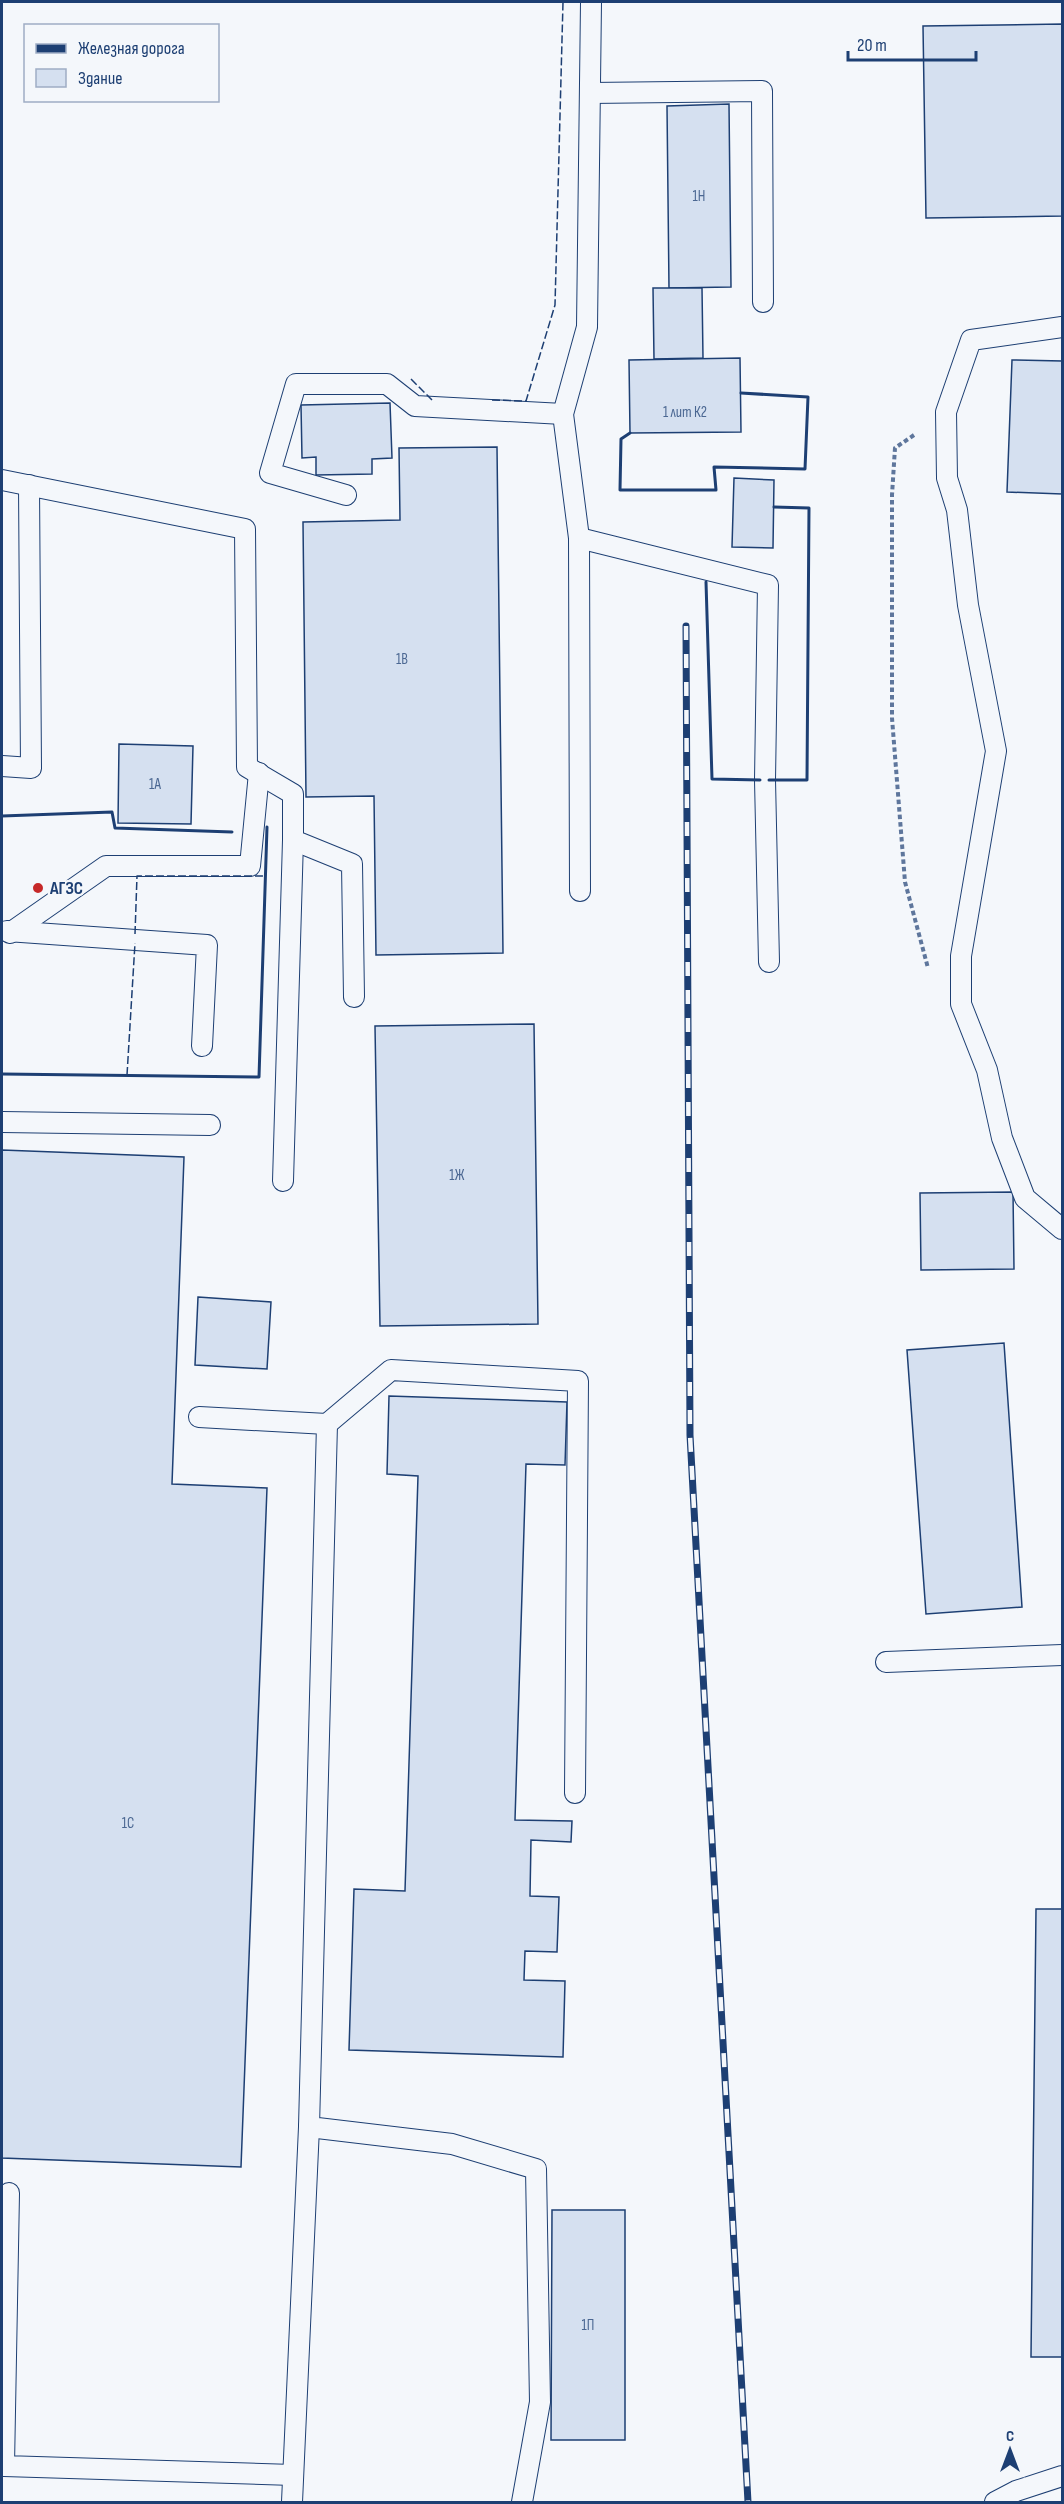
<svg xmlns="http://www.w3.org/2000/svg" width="1064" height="2504" font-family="'Sofia Sans Condensed',sans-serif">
<rect width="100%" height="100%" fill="#f4f7fb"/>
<!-- building -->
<g fill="#d5e0f0" stroke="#1d3f73" stroke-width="1.5">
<polygon points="1062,24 1062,216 926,218 923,26"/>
<polygon points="729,104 731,287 669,288 667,106"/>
<polygon points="653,288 702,288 703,358 654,359"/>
<polygon points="740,358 741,432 630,433 629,360"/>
<polygon points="1012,360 1062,361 1062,494 1007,492"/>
<polygon points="390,403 392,458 372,459 372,474 316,475 316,457 302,458 301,405"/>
<polygon points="497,447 503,953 376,955 374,796 306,797 303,522 400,520 399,448"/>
<polygon points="734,478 774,480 773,548 732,547"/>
<polygon points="119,744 193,746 191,824 118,823"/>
<polygon points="534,1024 538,1324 380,1326 375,1026"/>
<polygon points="2,1150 184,1157 172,1484 267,1488 241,2167 2,2158"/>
<polygon points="1013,1192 1014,1269 921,1270 920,1193"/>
<polygon points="198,1297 271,1302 267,1369 195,1365"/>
<polygon points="1004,1343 1022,1607 926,1614 907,1350"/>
<polygon points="389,1396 567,1402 565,1465 526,1464 515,1820 572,1821 571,1842 531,1840 530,1896 559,1897 557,1952 525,1951 524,1980 565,1981 563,2057 349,2050 354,1889 405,1891 418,1476 387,1474"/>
<polygon points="1036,1909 1062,1909 1062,2357 1031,2357"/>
<polygon points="552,2210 625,2210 625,2440 551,2440"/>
</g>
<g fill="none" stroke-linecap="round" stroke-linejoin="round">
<defs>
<g id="lane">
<polyline points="590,93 762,91 763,302"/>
<polyline points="1062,327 971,340 946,412 947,478 957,510 968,605 996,751 961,956 961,1004 987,1070 1002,1138 1025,1198 1062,1229"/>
<polyline points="2,480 245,529 247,767 293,794 293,840 352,864 354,997"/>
<polyline points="346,495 270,473 296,384 387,384 415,406 563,414"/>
<polyline points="579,538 768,585 765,780 769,962"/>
<polyline points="2,766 31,768 29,485"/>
<polyline points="580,891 579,538 563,414 587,327 591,2"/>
<polyline points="7,931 207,945 202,1046"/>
<polyline points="10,933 106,866 250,866 259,773"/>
<polyline points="2,1122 210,1125"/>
<polyline points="283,1181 293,840"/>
<polyline points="199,1417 327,1424 309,2127 452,2144 536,2169 540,2402 522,2502"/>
<polyline points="327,1424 391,1370 578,1381 575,1793"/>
<polyline points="886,1662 1062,1655"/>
<polyline points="9,2193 4,2466 293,2475"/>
<polyline points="292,2502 309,2127"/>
<polyline points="995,2502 1016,2491 1062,2476"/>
</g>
</defs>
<!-- lane casing -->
<use href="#lane" stroke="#1d3f73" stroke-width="22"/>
<!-- path -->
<polyline stroke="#5e769c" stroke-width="4" stroke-dasharray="4.5 3" stroke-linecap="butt" points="914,435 895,448 892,495 892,718 905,882 928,968"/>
<!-- lane -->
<use href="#lane" stroke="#f4f7fb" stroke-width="20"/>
<defs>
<polyline id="rail" points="686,626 690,1435 748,2502"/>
</defs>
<!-- rail casing -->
<use href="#rail" stroke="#1d3f73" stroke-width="7"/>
<!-- rail -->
<use href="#rail" stroke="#f4f7fb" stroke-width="4.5" stroke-dasharray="14" stroke-linecap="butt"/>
<!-- fence -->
<g stroke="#1d3f73" stroke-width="1.5" stroke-dasharray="8 3" stroke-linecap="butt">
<polyline points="411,379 432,400"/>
<polyline points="492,400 526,401 555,305 563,2"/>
<polyline points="135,934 137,876 266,876"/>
<polyline points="127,1075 135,943"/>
</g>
<!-- wall -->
<g stroke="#1d3f73" stroke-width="3">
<polyline points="630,433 621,439 620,490 716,490 714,467 805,469 808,397 741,393"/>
<polyline points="706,582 712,779 760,780"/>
<polyline points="769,780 807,780 809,508 774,507"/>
<polyline points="2,816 112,812 115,828 232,832"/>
<polyline points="2,1074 259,1077 267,827"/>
</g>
</g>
<!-- markers -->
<circle fill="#c62828" stroke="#f4f7fb" stroke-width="2" cx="38" cy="888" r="6"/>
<g text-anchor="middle" stroke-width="4.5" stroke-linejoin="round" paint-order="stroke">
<!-- number labels -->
<g font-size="15" fill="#4b6792">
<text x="699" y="201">1Н</text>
<text x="685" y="417">1 лит К2</text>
<text x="402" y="664">1В</text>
<text x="155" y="789">1А</text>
<text x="457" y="1180">1Ж</text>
<text x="128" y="1828">1С</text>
<text x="588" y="2330">1П</text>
</g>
<!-- poi labels -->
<g font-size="18" font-weight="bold" fill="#1d3f73" stroke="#f4f7fb" text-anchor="start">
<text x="50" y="894">АГЗС</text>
</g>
</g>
<!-- border -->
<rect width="1064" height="2504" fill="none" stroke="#1d3f73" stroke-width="6"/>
<!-- legend -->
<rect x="24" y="24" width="195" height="78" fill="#f4f7fb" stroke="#9eadc5" stroke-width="1.5"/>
<rect x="36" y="44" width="30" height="9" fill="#1d3f73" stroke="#9eadc5" stroke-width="1.5"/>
<text x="78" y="54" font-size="18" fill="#1d3f73">Железная дорога</text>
<rect x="36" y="69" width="30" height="18" fill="#d5e0f0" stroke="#9eadc5" stroke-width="1.5"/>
<text x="78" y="84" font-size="18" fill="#1d3f73">Здание</text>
<!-- north arrow -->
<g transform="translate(1010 2450)" stroke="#f4f7fb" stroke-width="4.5" paint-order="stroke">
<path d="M0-4.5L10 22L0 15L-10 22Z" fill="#1d3f73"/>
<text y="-9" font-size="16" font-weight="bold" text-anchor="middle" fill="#1d3f73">С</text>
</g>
<!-- scale -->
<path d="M848 51v9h128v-9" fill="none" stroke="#1d3f73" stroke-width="3"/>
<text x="857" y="51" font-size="18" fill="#1d3f73" stroke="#f4f7fb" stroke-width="4.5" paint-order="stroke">20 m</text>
</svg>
